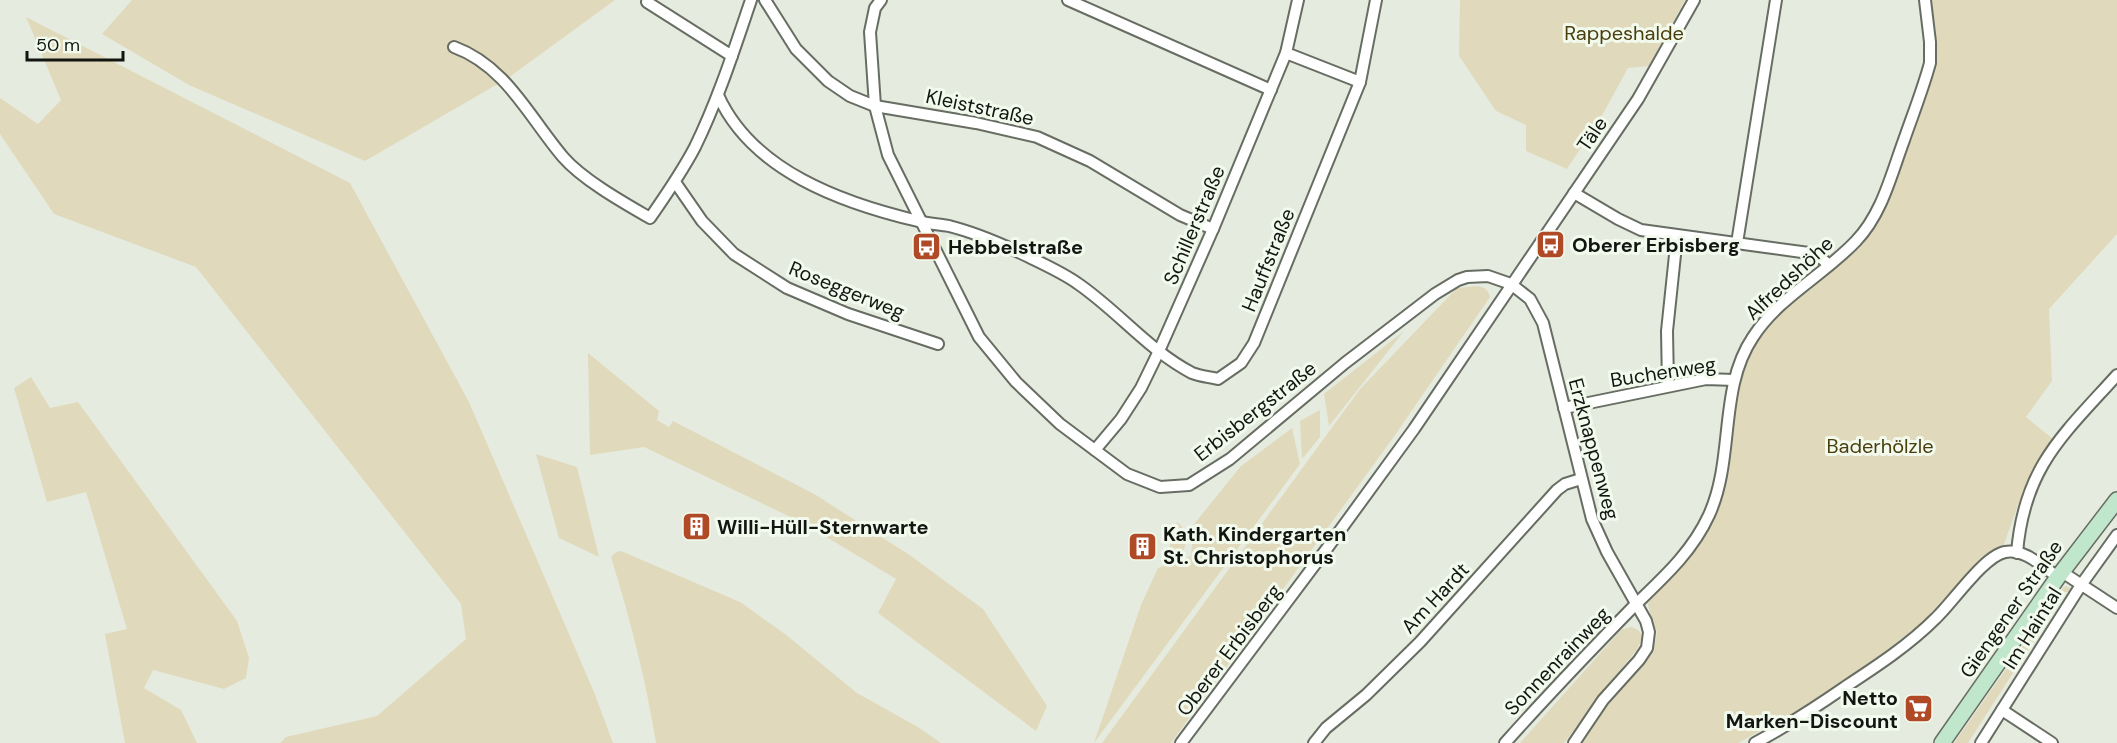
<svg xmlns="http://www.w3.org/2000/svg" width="2117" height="743" font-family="'DM Sans',sans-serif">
<rect width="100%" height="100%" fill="#e5ecdf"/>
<!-- green -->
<g fill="#e1d9bc">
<polygon points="132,0 615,0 508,78 365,161 189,85 102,34"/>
<polygon points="1460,0 1685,0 1649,66 1628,68 1604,112 1567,169 1526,151 1526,125 1496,111 1459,56"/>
<path d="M 1929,0 L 2117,0 L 2117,234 L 2049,309 L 2052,381 L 2026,417 L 2053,439 L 2025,486 L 2004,544 L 1976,564 L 1923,622 L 1850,678 L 1814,702 L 1738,743 L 1582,743 C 1591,728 1601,714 1611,701 C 1628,680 1654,660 1657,632 L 1650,614 L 1648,604 L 1654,594 L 1681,568 L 1697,548 L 1722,495 L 1728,476 L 1740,373 L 1751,348 L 1785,308 L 1858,247 L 1876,223 L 1891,192 L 1934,64 L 1935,43 Z"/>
<polygon points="26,17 350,183 469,402 594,692 613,743 280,743 286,737 377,716 466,639 461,604 196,267 54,214 0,134 0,98 38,124 61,100"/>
<path d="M 1477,286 C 1485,287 1488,290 1490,297 L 1393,438 L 1171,743 L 1102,743 L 1360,389 L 1457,288 Z"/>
<polygon points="1404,331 1329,426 1324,394"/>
<polygon points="588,353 659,411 657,420 669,427 673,421 816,495 911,556 983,609 1047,706 1036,731 878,613 896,579 803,523 644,447 590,455"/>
<polygon points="31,377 50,408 78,402 237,621 249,658 246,678 224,689 153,670 144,688 181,710 197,743 125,743 105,634 127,629 86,492 47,502 14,388"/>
<polygon points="1320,410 1320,437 1302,459 1300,421"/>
<polygon points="1292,428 1300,464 1094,743 1141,605 1158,568 1191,556 1194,524 1241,466"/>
<polygon points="536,454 577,467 599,557 559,538"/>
<path d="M 1177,522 C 1188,531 1187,538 1184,550 L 1165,561 Z"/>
<path d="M 621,551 L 740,602 L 785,634 L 857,693 L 918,727 L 941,743 L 656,743 C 646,680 630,619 611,557 L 616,552 Z"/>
<polygon points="2066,586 2072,589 2070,592 2065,592 1968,743 1954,743 2063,588"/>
<path d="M 1631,627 C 1644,630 1643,639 1637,649 L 1564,743 L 1520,743 L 1621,630 Z"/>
</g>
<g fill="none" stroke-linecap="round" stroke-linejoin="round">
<defs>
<g id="street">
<polyline points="765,0 796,49 828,81 850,96 875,106 976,123 1037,137 1090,161 1180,215 1213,229"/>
<polyline points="881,0 875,8 870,32 875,106 888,155 979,337 1016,382 1060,424 1127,474 1160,487 1189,485 1230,459 1345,363 1435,294 1458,280 1467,277 1488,276 1511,284 1530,299 1543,323 1592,519 1607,552 1646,621 1649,632 1647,648 1639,660 1603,700 1574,743"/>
<polyline points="1068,0 1271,90"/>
<polyline points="647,2 732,56"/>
<path d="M 454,47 C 506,66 529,117 563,157 C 583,180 624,203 650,218 C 666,195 682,172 695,147 C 718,100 734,50 751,0"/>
<polyline points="1286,53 1360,82"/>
<path d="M 718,95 C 752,171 842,203 918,221 C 928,224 939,224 949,226 C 977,233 1004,245 1029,257 C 1045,265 1063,273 1077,283 C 1117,310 1148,350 1192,373 C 1199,376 1210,377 1218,379 L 1241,363 L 1254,343 L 1360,82 L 1376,0"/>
<polyline points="675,182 702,221 734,254 787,288 848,314 938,344"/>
<polyline points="1574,193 1618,219 1641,230 1809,253 1821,258 1829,265"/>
<polyline points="1737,243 1776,0"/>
<polyline points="1668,385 1667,331 1677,236"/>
<polyline points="1564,408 1706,379 1734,380"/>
<polyline points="1095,450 1121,419 1141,388 1159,351 1213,229 1286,53 1298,0"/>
<path d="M 2017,553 C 2024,467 2063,435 2117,375"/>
<polyline points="2062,572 2117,608"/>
<polyline points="2002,710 2052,743"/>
<polyline points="1181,743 1328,547 1414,429 1638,99 1694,0"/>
<polyline points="1314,743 1326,728 1366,695 1420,642 1557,490 1565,484 1581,479"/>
<path d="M 1505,743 C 1547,696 1591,650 1635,605 C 1664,577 1692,552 1709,515 C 1735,458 1718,389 1753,337 C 1779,297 1824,275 1856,241 C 1882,214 1891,175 1904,140 C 1913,114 1923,89 1930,63 L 1930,42 L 1925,0"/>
<path d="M 1755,743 C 1787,726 1816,707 1845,687 C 1877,666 1909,645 1936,618 C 1953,602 1984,556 2005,552 C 2024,548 2043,567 2058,577"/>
<polyline points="1981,743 2081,585 2117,535"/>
</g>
<polyline id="secondary" points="1942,743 2058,577 2117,500"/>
</defs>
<!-- street casing -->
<use href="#street" stroke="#676d62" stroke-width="14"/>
<!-- secondary casing -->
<use href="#secondary" stroke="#676d62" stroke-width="18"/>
<!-- street -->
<use href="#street" stroke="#fff" stroke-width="10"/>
<!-- secondary -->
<use href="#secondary" stroke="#c0e6cc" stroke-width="15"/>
</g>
<!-- icons -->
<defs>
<symbol id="bus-square" viewBox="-11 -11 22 22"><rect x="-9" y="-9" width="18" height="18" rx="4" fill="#b04926" stroke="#f2faed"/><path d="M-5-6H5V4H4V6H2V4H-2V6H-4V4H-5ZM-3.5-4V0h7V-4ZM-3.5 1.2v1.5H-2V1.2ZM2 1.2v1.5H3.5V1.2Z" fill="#fff"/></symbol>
<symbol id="building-square" viewBox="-11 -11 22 22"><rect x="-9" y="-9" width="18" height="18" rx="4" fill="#b04926" stroke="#f2faed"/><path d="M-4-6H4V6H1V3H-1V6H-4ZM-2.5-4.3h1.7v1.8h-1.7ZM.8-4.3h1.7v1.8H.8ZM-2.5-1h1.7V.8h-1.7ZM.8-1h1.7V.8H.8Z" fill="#fff"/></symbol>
<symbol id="supermarket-square" viewBox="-11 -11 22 22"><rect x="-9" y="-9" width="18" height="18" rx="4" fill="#b04926" stroke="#f2faed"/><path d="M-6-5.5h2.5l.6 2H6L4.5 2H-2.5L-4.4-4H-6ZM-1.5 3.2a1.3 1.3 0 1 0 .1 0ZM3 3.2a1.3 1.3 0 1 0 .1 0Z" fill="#fff"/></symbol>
</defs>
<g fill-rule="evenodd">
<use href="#bus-square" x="1534" y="228" width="33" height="33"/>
<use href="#bus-square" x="910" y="230" width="33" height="33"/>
<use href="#building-square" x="680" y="510" width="33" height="33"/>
<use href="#building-square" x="1126" y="530" width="33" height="33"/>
<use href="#supermarket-square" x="1902" y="692" width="33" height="33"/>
</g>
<g text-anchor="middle" stroke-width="6" stroke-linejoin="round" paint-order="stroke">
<!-- park labels -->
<g font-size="20" fill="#4a3e0f" stroke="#f2faed">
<text x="1624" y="40">Rappeshalde</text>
<text x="1880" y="453">Baderhölzle</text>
</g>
<!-- street labels -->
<g font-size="20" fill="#131511" stroke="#f2faed">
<text transform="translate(980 107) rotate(12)" y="7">Kleiststraße</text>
<text transform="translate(1592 134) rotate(-56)" y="7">Täle</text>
<text transform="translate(1194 225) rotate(-67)" y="7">Schillerstraße</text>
<text transform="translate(1268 260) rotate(-68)" y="7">Hauffstraße</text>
<text transform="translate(1789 278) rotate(-43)" y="7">Alfredshöhe</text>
<text transform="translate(847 290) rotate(22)" y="7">Roseggerweg</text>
<text transform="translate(1663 372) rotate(-9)" y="7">Buchenweg</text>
<text transform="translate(1255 411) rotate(-38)" y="7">Erbisbergstraße</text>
<text transform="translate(1594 449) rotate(75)" y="7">Erzknappenweg</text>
<text transform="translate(1435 598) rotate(-47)" y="7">Am Hardt</text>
<text transform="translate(2011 609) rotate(-55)" y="7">Giengener Straße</text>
<text transform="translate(2032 628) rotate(-58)" y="7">Im Haintal</text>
<text transform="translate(1229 650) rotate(-53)" y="7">Oberer Erbisberg</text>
<text transform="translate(1557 661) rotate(-46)" y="7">Sonnenrainweg</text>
</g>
<!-- poi labels -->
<g font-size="20" font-weight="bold" fill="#131511" stroke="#f2faed" text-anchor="start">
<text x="1572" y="252">Oberer Erbisberg</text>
<text x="948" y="254">Hebbelstraße</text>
<text x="717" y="534">Willi-Hüll-Sternwarte</text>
<text x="1163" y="541">Kath. Kindergarten<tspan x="1163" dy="23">St. Christophorus</tspan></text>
<text x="1898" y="705" text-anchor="end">Netto<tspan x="1898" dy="23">Marken-Discount</tspan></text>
</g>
</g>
<!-- scale -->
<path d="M27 51v9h96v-9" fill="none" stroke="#131511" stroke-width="3"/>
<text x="36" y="51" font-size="18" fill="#131511" stroke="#f2faed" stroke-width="4.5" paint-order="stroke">50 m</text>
</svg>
